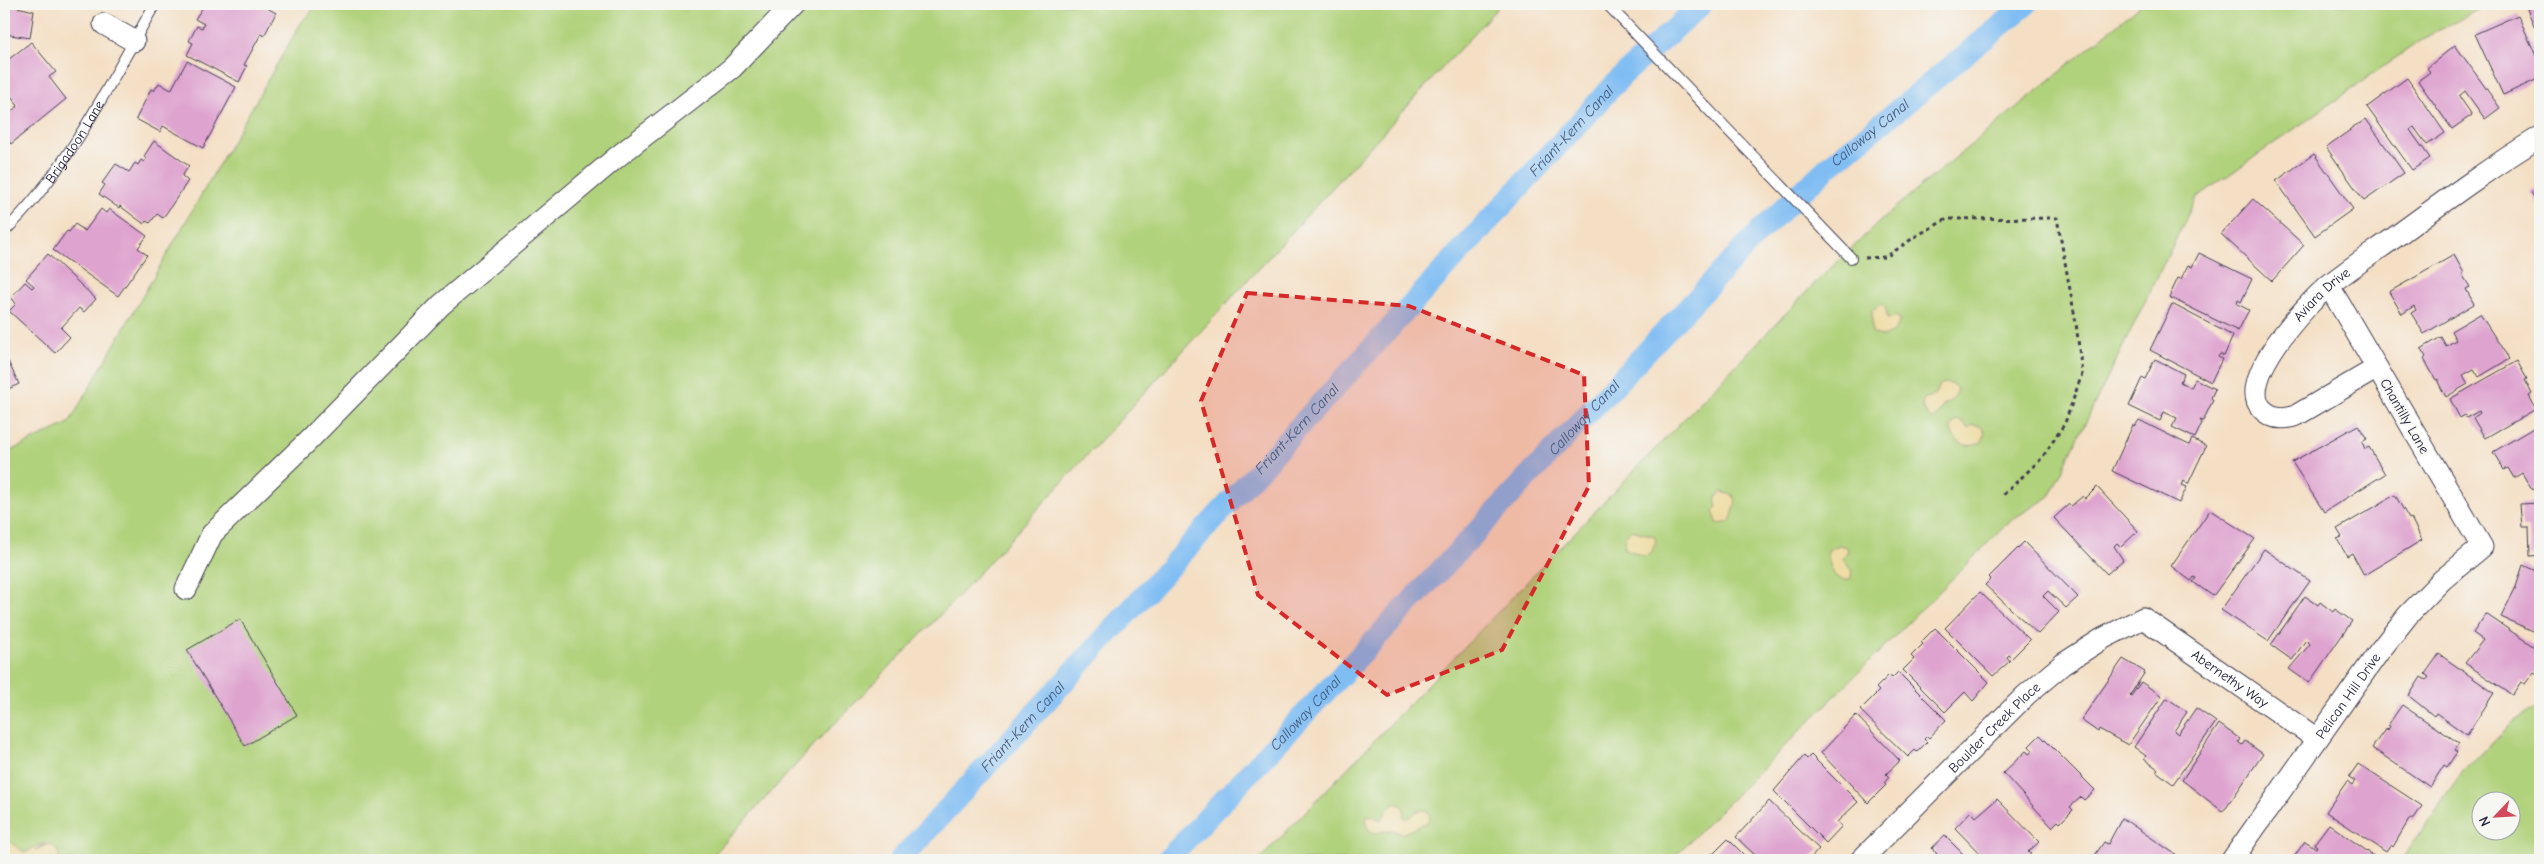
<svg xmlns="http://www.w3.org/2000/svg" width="2544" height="864" font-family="'Comic Neue',sans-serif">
<rect width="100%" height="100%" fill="#f6f6f2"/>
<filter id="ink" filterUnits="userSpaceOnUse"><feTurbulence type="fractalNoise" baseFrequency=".02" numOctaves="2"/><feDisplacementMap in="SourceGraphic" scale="10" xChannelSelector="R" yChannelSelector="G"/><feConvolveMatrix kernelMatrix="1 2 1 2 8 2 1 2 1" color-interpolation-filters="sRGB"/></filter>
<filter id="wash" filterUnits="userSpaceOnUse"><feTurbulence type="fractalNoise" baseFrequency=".0096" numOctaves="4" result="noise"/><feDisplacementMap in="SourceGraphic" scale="20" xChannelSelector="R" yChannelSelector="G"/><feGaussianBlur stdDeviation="1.12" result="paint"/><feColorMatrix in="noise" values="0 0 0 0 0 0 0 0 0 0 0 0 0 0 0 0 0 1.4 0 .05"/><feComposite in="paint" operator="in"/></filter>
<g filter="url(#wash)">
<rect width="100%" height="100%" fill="#f4dfc4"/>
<!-- green -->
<g fill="#b1d27b" stroke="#6a7a5b" fill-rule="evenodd">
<polygon points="318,4 1501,4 947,608 813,746 709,860 4,860 4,454 69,423 301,23"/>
<polygon points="2142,4 2490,4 2424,38 2196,198 2049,497 2011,520 1671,860 1259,860 1818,280 1892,210"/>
<path d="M 2540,705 L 2540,860 L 2402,860 L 2462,772 L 2513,722 ZM 2482,802 L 2512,802 L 2512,832 L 2482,832 Z"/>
</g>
<!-- sand -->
<g fill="#eeda9e" stroke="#887e6c">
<polygon points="1881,304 1886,309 1887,319 1897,316 1900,321 1895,331 1883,337 1872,333 1872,310"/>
<path d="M 1944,383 L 1953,384 L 1957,389 C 1957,398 1952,401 1944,403 L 1938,416 L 1931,419 L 1923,410 L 1922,402 L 1925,398 L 1934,396 L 1939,386 Z"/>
<path d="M 1956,420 L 1962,421 L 1968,428 L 1973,425 L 1982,427 L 1985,433 L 1982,442 C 1969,450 1952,443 1951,427 Z"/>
<polygon points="1721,492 1733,495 1736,503 1730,522 1718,524 1713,512 1717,508 1715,499"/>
<polygon points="1631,530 1654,536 1656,541 1651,554 1645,556 1625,549 1625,536"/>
<path d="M 1839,545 L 1847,547 L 1848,551 L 1843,559 L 1852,571 L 1851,578 C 1835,588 1827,562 1828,550 Z"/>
<polygon points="1394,804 1400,804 1404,809 1403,816 1405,818 1411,817 1416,811 1426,810 1430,815 1428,822 1402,834 1393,830 1374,833 1367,828 1366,819 1369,815 1382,820 1388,808"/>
<path d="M 10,842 L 25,853 L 38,845 L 45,844 L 35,850 L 49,844 C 56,847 60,853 59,860 L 4,860 L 4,844 Z"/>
</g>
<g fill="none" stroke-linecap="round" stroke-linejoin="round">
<!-- canal -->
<g stroke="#80bdf3" stroke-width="22">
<path id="s1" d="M 900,860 L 1622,76 L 1702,4"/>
<path id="s2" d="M 1167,860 L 1761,230 L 1828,167 L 2027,4"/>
</g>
</g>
<g id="blocks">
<!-- building -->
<g fill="#dea3cf">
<polygon points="4,4 34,11 30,38 4,34"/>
<polygon points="205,4 260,4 276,13 264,36 261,34 244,65 247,66 239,82 187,55 193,43 189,41 197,26 202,28 204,24 195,19"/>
<polygon points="2538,4 2540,4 2540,39 2527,9"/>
<polygon points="2518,15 2540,65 2540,78 2503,95 2475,34"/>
<polygon points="31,42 56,72 49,77 66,99 11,144 4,134 4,117 18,106 4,86 4,63"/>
<polygon points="2455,45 2500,108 2485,119 2465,91 2459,96 2472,115 2452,129 2418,81 2430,72 2427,68"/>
<polygon points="187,61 236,87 203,148 163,126 160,132 136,119 151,89 154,91 159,83 171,90"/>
<polygon points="2407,78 2445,133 2427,145 2414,127 2410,130 2430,158 2412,170 2367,107"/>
<polygon points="2366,119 2404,173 2364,201 2326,147"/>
<polygon points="154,141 189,166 182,176 188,181 163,218 157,214 150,223 146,221 144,224 120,206 119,208 99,194 105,185 102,183 116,164 129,172 135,163 138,165 141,160 144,162 146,159 144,156"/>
<polygon points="2314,154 2353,209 2315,236 2276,181"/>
<polygon points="2540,188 2540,208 2531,192"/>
<polygon points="2253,199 2304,245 2272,281 2221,234"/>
<polygon points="101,209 106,213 109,209 147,236 138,248 147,255 118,296 53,250 67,231 69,232 75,224 85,231"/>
<polygon points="2199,253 2252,279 2241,302 2238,300 2237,304 2249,310 2238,331 2169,297 2178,278 2181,279 2188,265 2192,267"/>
<polygon points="48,254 96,299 84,312 79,308 61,328 70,337 55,353 9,311 16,304 11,297 25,282 32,288 34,286 26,279"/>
<polygon points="2454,255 2464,273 2462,274 2470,287 2466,289 2474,304 2424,334 2411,313 2416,310 2414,306 2402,314 2389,292"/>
<polygon points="2172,304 2233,336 2224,356 2220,354 2218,357 2222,359 2211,382 2150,350"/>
<polygon points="2480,314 2509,359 2479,377 2474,369 2463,375 2468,384 2446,397 2438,382 2438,379 2436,380 2424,359 2426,357 2421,349 2441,337 2446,346 2456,340 2451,331"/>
<polygon points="4,353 19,384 4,391"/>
<polygon points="2155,359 2184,374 2180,382 2191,388 2195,379 2215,389 2211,398 2213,400 2203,421 2200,420 2202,423 2195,438 2172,427 2177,418 2164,412 2160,421 2129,406 2142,378 2145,379"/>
<polygon points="2517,361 2527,379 2525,380 2532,394 2529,396 2536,409 2485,438 2473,418 2480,413 2479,411 2466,418 2465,415 2460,418 2450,399"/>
<polygon points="2139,420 2189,445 2192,439 2206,446 2188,484 2184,481 2182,485 2187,487 2179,503 2112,471 2133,425 2135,426"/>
<polygon points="2540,424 2540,485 2532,490 2522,473 2514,478 2508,468 2504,470 2493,452"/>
<polygon points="2358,425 2367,439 2362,442 2365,449 2369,447 2385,474 2324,512 2292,462"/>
<polygon points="2097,487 2138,531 2121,547 2117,543 2114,546 2123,560 2107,574 2054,518 2069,504 2071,506 2083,496 2085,499"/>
<polygon points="2395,495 2409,519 2411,518 2422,540 2364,575 2352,553 2347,556 2337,539 2342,537 2337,529"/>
<polygon points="2540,503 2540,555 2530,556 2529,527 2522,527 2520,504"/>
<polygon points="2210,510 2255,539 2213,596 2193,582 2196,578 2194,577 2191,581 2171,566"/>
<polygon points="2024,542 2078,597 2066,608 2048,591 2043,596 2059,612 2038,634 1985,585 1991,579 1989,577"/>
<polygon points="2264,549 2310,581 2268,641 2221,610"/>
<polygon points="2523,565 2540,573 2540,634 2501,617 2516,587"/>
<polygon points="1980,592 2030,640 2012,658 2009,655 2007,657 2010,661 1993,676 1945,628"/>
<polygon points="2305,596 2318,605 2320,602 2333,612 2335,609 2352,621 2309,683 2289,669 2310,644 2306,640 2292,660 2271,645"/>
<polygon points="2486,614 2540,651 2540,670 2537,674 2534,672 2525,684 2521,682 2512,695 2465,663 2483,640 2473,633"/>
<polygon points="240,619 297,715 245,746 187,650"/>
<polygon points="1935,628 1989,682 1973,701 1965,692 1945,712 1903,670 1914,659 1911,656 1923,644 1921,642"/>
<polygon points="2439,654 2494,693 2467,735 2436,713 2434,716 2409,696 2421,677 2426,680 2429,677 2425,674"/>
<polygon points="2123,659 2145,672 2130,695 2131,696 2141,682 2162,696 2128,745 2099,729 2098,732 2081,720"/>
<polygon points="1898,672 1946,720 1929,738 1927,736 1924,739 1927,742 1917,752 1915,750 1908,757 1860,710 1879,691 1876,688 1889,675 1892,678"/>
<polygon points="2167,698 2187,712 2174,731 2178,734 2196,708 2216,722 2173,784 2156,771 2158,769 2144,759 2146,756 2134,747"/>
<polygon points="2402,705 2459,743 2454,750 2457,752 2447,767 2444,765 2430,787 2372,748 2386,728 2388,730 2390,726 2388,725"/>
<polygon points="1856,715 1900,761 1886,774 1889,777 1884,783 1886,785 1868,803 1821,753"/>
<polygon points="2219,724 2240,739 2238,742 2242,745 2245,741 2263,754 2226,808 2222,811 2182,780"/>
<polygon points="2040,735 2095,790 2084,800 2081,797 2070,807 2073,810 2060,823 2058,821 2052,827 2003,773 2026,751 2029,754 2033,751 2029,746"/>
<polygon points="1811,755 1858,802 1837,822 1842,826 1826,843 1774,791 1804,756 1807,759"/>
<polygon points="2358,764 2422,806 2413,820 2410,818 2393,847 2391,845 2386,852 2326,812 2347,781 2352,785 2355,781 2349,777"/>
<polygon points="1997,799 2039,842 2028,852 2031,854 2025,860 1986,860 1955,828 1971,811 1976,817"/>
<polygon points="1769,801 1819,849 1809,860 1760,860 1736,837"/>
<polygon points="2122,818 2184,860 2097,860 2093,858 2104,842 2108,844"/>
<polygon points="2329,824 2378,859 2377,860 2292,860 2305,841 2316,848 2317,846 2314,844"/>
<polygon points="1945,836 1965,856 1972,860 1936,860 1933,857 1937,854 1932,848"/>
<polygon points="1728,839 1749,860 1705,860 1712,853 1713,854"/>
</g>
</g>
</g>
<g filter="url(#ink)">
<use href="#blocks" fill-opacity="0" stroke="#423e50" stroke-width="1"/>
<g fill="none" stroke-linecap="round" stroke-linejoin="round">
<defs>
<g id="lane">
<polyline points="1607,4 1851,258"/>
<path id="s3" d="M 4,232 C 69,169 110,82 155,4"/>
</g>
<g id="street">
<polyline points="104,24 134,41"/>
<path id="s4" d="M 2377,368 L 2297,415 C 2285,419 2272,420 2262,409 C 2235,380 2307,304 2329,285 C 2354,265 2381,248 2406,229 C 2450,197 2494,165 2540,137"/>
<polyline points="186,589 212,534 308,441 441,305 617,157 732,68 793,4"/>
<path id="s5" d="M 1861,860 L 2026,695 L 2063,664 L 2102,639 L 2143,618 L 2317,739"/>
<path id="s6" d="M 2232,860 L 2378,653 L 2408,615 L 2442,580 L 2482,547 L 2329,286"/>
</g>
</defs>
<!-- lane casing -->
<use href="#lane" stroke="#423e50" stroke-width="12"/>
<!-- street casing -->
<use href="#street" stroke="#423e50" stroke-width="23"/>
<!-- path -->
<polyline stroke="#423e50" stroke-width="3" stroke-dasharray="4 4" stroke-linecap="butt" points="1865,258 1886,257 1916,236 1947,219 2057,218 2076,323 2082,374 2065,423 2042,458 2002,496"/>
<!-- lane -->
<use href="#lane" stroke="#fff" stroke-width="10"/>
<!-- street -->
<use href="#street" stroke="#fff" stroke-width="21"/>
</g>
</g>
<!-- marked area -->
<path fill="#d62828" fill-opacity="0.2" stroke="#d62828" stroke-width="4" stroke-dasharray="10 6" stroke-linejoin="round" d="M 1247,293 L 1409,306 L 1584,375 L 1589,486 L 1502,650 L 1387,695 L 1258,595 L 1201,401 Z"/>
<g text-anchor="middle" stroke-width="4.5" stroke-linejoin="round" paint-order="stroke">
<!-- street labels -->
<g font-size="14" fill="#22223b" stroke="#f6f6f2">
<text dy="5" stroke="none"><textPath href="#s3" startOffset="115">Brigadoon Lane</textPath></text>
<text dy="5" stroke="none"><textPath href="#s4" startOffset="269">Aviara Drive</textPath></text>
<text transform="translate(2405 416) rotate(60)" y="5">Chantilly Lane</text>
<text dy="5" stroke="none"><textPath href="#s5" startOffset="480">Abernethy Way</textPath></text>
<text dy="5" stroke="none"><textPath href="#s6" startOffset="201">Pelican Hill Drive</textPath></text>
<text dy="5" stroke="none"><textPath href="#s5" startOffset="188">Boulder Creek Place</textPath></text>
</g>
<!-- water labels -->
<g font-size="15" font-style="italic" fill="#43587b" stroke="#f6f6f2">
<text dy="5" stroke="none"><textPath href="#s1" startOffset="991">Friant-Kern Canal</textPath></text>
<text dy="5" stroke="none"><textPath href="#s2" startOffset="1012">Calloway Canal</textPath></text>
<text dy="5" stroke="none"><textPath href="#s2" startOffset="608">Calloway Canal</textPath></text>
<text dy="5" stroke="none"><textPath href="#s1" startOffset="586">Friant-Kern Canal</textPath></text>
<text dy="5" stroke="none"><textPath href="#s2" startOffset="202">Calloway Canal</textPath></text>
<text dy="5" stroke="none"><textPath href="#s1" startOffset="181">Friant-Kern Canal</textPath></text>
</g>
</g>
<!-- margin -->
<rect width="2544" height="864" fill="none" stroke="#f6f6f2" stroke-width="20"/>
<!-- north arrow -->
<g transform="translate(2496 816) rotate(245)"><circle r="24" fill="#f6f6f2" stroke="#a1a1a9"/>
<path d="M0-4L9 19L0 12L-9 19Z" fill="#d1495b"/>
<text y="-8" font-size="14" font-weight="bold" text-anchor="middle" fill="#22223b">N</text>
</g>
</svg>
